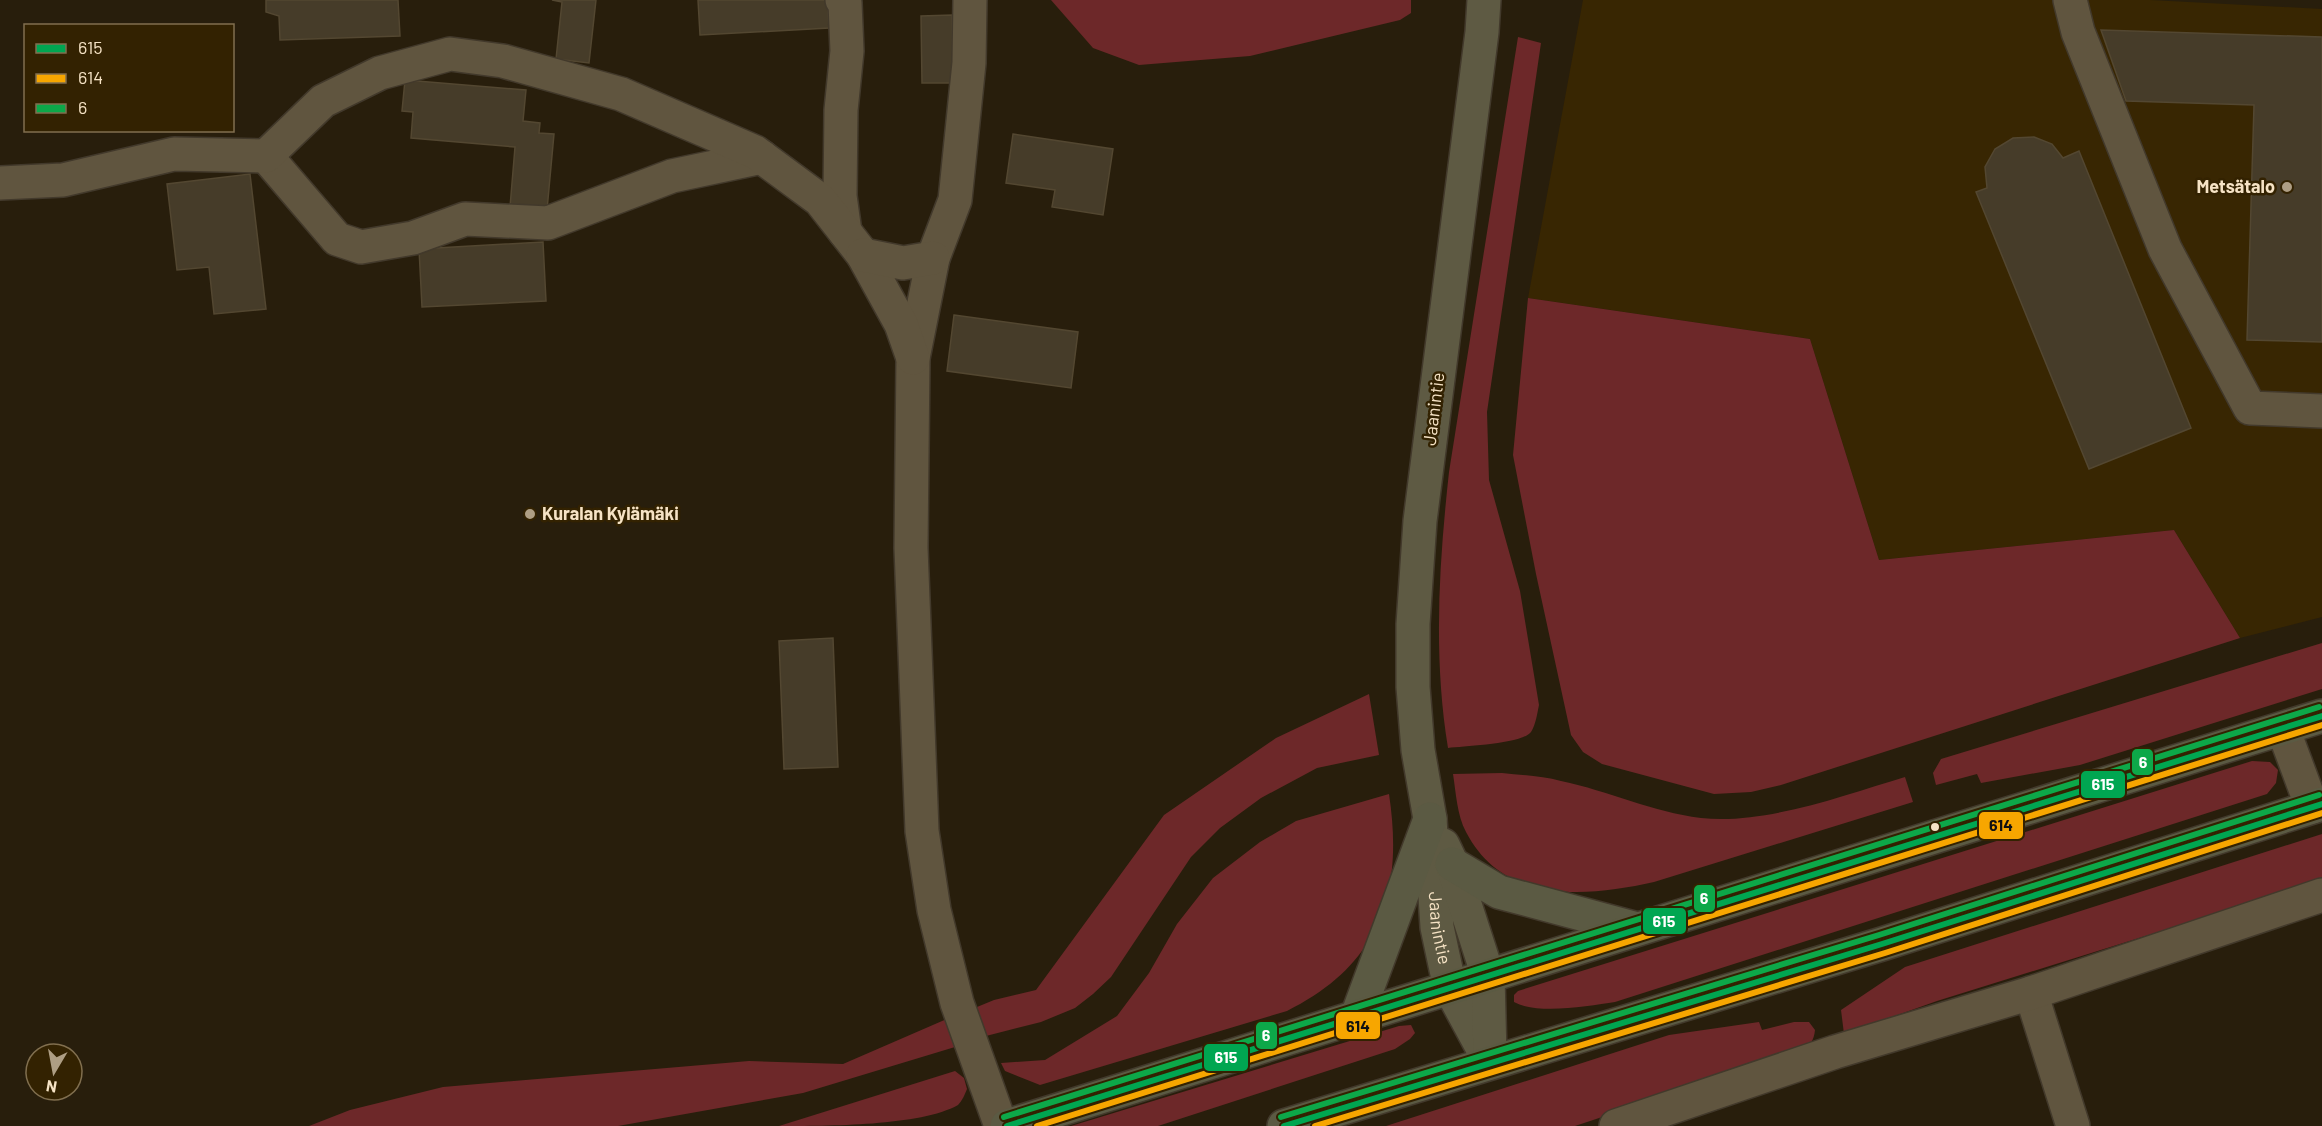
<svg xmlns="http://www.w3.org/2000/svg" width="2322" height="1126" font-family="Barlow,sans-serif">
<rect width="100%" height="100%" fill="#281e0c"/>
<!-- built -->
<polygon fill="#382602" points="1583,0 2150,0 2322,9 2322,617 2240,638 2174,530 1879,560 1810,339 1528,298"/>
<!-- grass -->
<g fill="#6d2829">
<polygon points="1051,0 1411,0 1411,13 1400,20 1250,56 1139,65 1093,48"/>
<path d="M 1518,37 L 1541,43 L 1487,412 L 1489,480 L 1520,591 L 1539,705 C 1537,714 1536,724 1531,732 C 1522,744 1465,746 1448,748 C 1433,656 1439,564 1449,472 Z"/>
<polygon points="1528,298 1810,339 1879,560 2174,530 2240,638 1781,785 1751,792 1714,794 1602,764 1583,752 1571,735 1536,574 1513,455"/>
<polygon points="2322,643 2322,689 2080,765 1981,783 1977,774 1936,785 1933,773 1941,759"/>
<polygon points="1369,694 1379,755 1317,768 1261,798 1220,828 1191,857 1111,977 1093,994 1075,1008 1041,1022 986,1036 977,1007 994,1000 1036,990 1164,815 1276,738"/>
<path d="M 2252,761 L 2270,762 L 2278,770 L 2276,783 L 2267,794 L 1615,1002 C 1589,1006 1537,1015 1514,1002 L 1514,995 L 1518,991 Z"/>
<path d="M 1502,773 C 1521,775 1542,776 1561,781 C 1609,791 1652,812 1701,818 C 1765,825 1845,795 1905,777 L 1913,802 L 1654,882 C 1586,897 1504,905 1466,832 C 1457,815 1456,793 1453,774 Z"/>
<path d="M 1389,794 C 1404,893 1380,965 1287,1011 L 1040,1085 L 1005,1071 L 1001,1063 L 1045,1060 L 1117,1016 L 1149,973 L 1177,924 L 1213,878 L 1260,842 L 1296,821 Z"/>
<polygon points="2322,834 2322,881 1937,1001 1844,1034 1841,1010 1905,967"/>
<polygon points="949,1018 955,1047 803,1093 618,1126 309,1126 350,1110 443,1087 749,1061 843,1064"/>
<path d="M 1759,1022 L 1762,1030 L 1794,1022 L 1809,1022 L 1815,1030 C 1814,1041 1810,1045 1801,1051 L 1575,1126 L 1386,1126 L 1669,1035 Z"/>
<polygon points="1411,1025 1415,1033 1410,1039 1395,1049 1158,1126 1071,1126 1399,1026"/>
<path d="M 955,1071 L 964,1078 L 967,1089 C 965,1094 962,1101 958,1105 C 921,1126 827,1126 779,1126 Z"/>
</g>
<!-- building -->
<g fill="#463c29" stroke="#534731" stroke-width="1.5">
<polygon points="266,0 398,0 400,36 280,40 279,16 266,12"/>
<polygon points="596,0 589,63 556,59 562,2 552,0"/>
<polygon points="698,0 827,0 829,28 700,35"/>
<polygon points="952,15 953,83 922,83 921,16"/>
<polygon points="2101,30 2322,37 2322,342 2247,340 2254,105 2126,101"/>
<polygon points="405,80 526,90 523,121 540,123 539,133 554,134 547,210 510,207 515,147 411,138 413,112 402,111"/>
<polygon points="1013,134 1113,149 1103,215 1052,207 1055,190 1006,183"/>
<polygon points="2034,137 2052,144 2063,158 2079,151 2191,428 2089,469 1976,192 1987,188 1985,167 1995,149 2013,138"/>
<polygon points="250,174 266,309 214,314 209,267 177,270 167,184"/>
<polygon points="543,242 546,301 422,307 419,249"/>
<polygon points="954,315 1078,332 1071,388 947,371"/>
<polygon points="833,638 838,767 784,769 779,641"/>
</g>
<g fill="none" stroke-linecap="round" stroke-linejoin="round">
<defs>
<g id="minor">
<polyline points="842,0 845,3 847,51 841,110 840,196 845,232"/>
<polyline points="970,0 969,63 955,200 933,258 913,358 911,548 922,831 934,910 957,1003 1001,1126"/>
<polyline points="2070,0 2078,32 2165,249 2250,408 2322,411"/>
<polyline points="266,156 337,239 361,247 413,238 465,219 548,223 672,176 762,157"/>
<polyline points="0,183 63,180 174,154 266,156 323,101 380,73 450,54 503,61 621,94 755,152 820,200 863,255 901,324 913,358"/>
<polyline points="863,255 903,263 933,258"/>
<polyline points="2283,729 2312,807"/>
<polyline points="2031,993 2073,1126"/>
<polyline points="1616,1126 1835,1052 2031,993 2322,895"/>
</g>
<g id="major">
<path id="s1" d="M 1484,0 L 1482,32 L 1420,521 L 1413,624 L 1413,687 L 1418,750 L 1430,819 L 1437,927 L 1450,988 L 1490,1062"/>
<polyline points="1443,845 1452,864 1488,976 1490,1056"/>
</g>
<g id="highway">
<polyline points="1452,864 1499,892 1637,929"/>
<polyline points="1357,1016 1430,819"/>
<polyline points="1007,1126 2322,716"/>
<polyline points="1284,1126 1882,944 2322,804"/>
</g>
</defs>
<!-- minor casing -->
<use href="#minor" stroke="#42392b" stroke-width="36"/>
<!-- major casing -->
<use href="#major" stroke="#42392b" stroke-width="36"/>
<!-- highway casing -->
<use href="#highway" stroke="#42392b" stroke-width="36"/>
<!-- minor -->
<use href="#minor" stroke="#60553f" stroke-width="33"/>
<!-- major -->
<use href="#major" stroke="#5e5a43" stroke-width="33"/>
<!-- highway -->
<use href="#highway" stroke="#5b5a43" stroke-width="33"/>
<defs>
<g id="bus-1">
<polyline points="1007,1126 2322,716"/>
<polyline points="1284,1126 1882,944 2322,804"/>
</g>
<g id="bus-2">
<polyline points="1037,1126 2322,725"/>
<polyline points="1315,1126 1885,953 2322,813"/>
</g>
<g id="bus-3">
<polyline points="1004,1117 2319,707"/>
<polyline points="1281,1117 1879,935 2319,795"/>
</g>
</defs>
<!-- bus-1 casing -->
<use href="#bus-1" stroke="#332201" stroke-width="10"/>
<!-- bus-2 casing -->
<use href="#bus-2" stroke="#332201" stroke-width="10"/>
<!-- bus-3 casing -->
<use href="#bus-3" stroke="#332201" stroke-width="10"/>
<!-- bus-1 -->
<use href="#bus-1" stroke="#00a651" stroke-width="6"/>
<!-- bus-2 -->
<use href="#bus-2" stroke="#f7a600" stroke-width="6"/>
<!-- bus-3 -->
<use href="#bus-3" stroke="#0da849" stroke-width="6"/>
</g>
<!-- markers -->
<g fill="#ae9e84" stroke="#332201" stroke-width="2">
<circle cx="2287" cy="187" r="6"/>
<circle cx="530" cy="514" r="6"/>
</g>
<circle fill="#f6e3c5" stroke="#332201" stroke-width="2" cx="1935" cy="827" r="5"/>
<g text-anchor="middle" stroke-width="5" stroke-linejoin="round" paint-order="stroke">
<!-- poi labels -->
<g font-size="18" font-weight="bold" fill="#f6e3c5" stroke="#332201" text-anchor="end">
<text x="2275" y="193">Metsätalo</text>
<text x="542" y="520" text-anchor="start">Kuralan Kylämäki</text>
</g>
<!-- street labels -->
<g font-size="18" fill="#f6e3c5" stroke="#332201">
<text transform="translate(1434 409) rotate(-83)" y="6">Jaanintie</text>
<text dy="6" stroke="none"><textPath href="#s1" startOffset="934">Jaanintie</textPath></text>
</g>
</g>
<g stroke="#332201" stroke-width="2">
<rect x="2131" y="748" width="23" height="28" rx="6" fill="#0da849"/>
<rect x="2080" y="770" width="46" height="29" rx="6" fill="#00a651"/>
<rect x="1978" y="811" width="46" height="29" rx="6" fill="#f7a600"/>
<rect x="1693" y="884" width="23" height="29" rx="6" fill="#0da849"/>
<rect x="1642" y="907" width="45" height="28" rx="6" fill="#00a651"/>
<rect x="1335" y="1011" width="46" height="29" rx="6" fill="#f7a600"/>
<rect x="1255" y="1021" width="23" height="29" rx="6" fill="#0da849"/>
<rect x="1203" y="1043" width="46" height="29" rx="6" fill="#00a651"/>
</g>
<g font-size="16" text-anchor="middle" font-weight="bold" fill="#fff">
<text x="2143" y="768">6</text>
<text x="2103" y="790">615</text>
<text x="1704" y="904">6</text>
<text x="1664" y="927">615</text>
<text x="1266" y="1041">6</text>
<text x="1226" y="1063">615</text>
</g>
<g font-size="16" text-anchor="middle" font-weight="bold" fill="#111">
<text x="2001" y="831">614</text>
<text x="1358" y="1032">614</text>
</g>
<!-- legend -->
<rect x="24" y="24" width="210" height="108" fill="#332201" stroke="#816f4f" stroke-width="1.5"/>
<rect x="36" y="44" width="30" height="9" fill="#00a651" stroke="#816f4f" stroke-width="1.5"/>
<text x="78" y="54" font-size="18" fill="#f6e3c5">615</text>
<rect x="36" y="74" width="30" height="9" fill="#f7a600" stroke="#816f4f" stroke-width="1.5"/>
<text x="78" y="84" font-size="18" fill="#f6e3c5">614</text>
<rect x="36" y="104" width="30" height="9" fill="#0da849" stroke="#816f4f" stroke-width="1.5"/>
<text x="78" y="114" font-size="18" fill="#f6e3c5">6</text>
<!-- north arrow -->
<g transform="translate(54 1072) rotate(190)"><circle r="28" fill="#332201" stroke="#816f4f" stroke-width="1.5"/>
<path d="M0-4.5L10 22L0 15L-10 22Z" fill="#ae9e84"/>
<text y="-9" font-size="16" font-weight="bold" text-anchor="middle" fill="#f6e3c5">N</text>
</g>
</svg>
